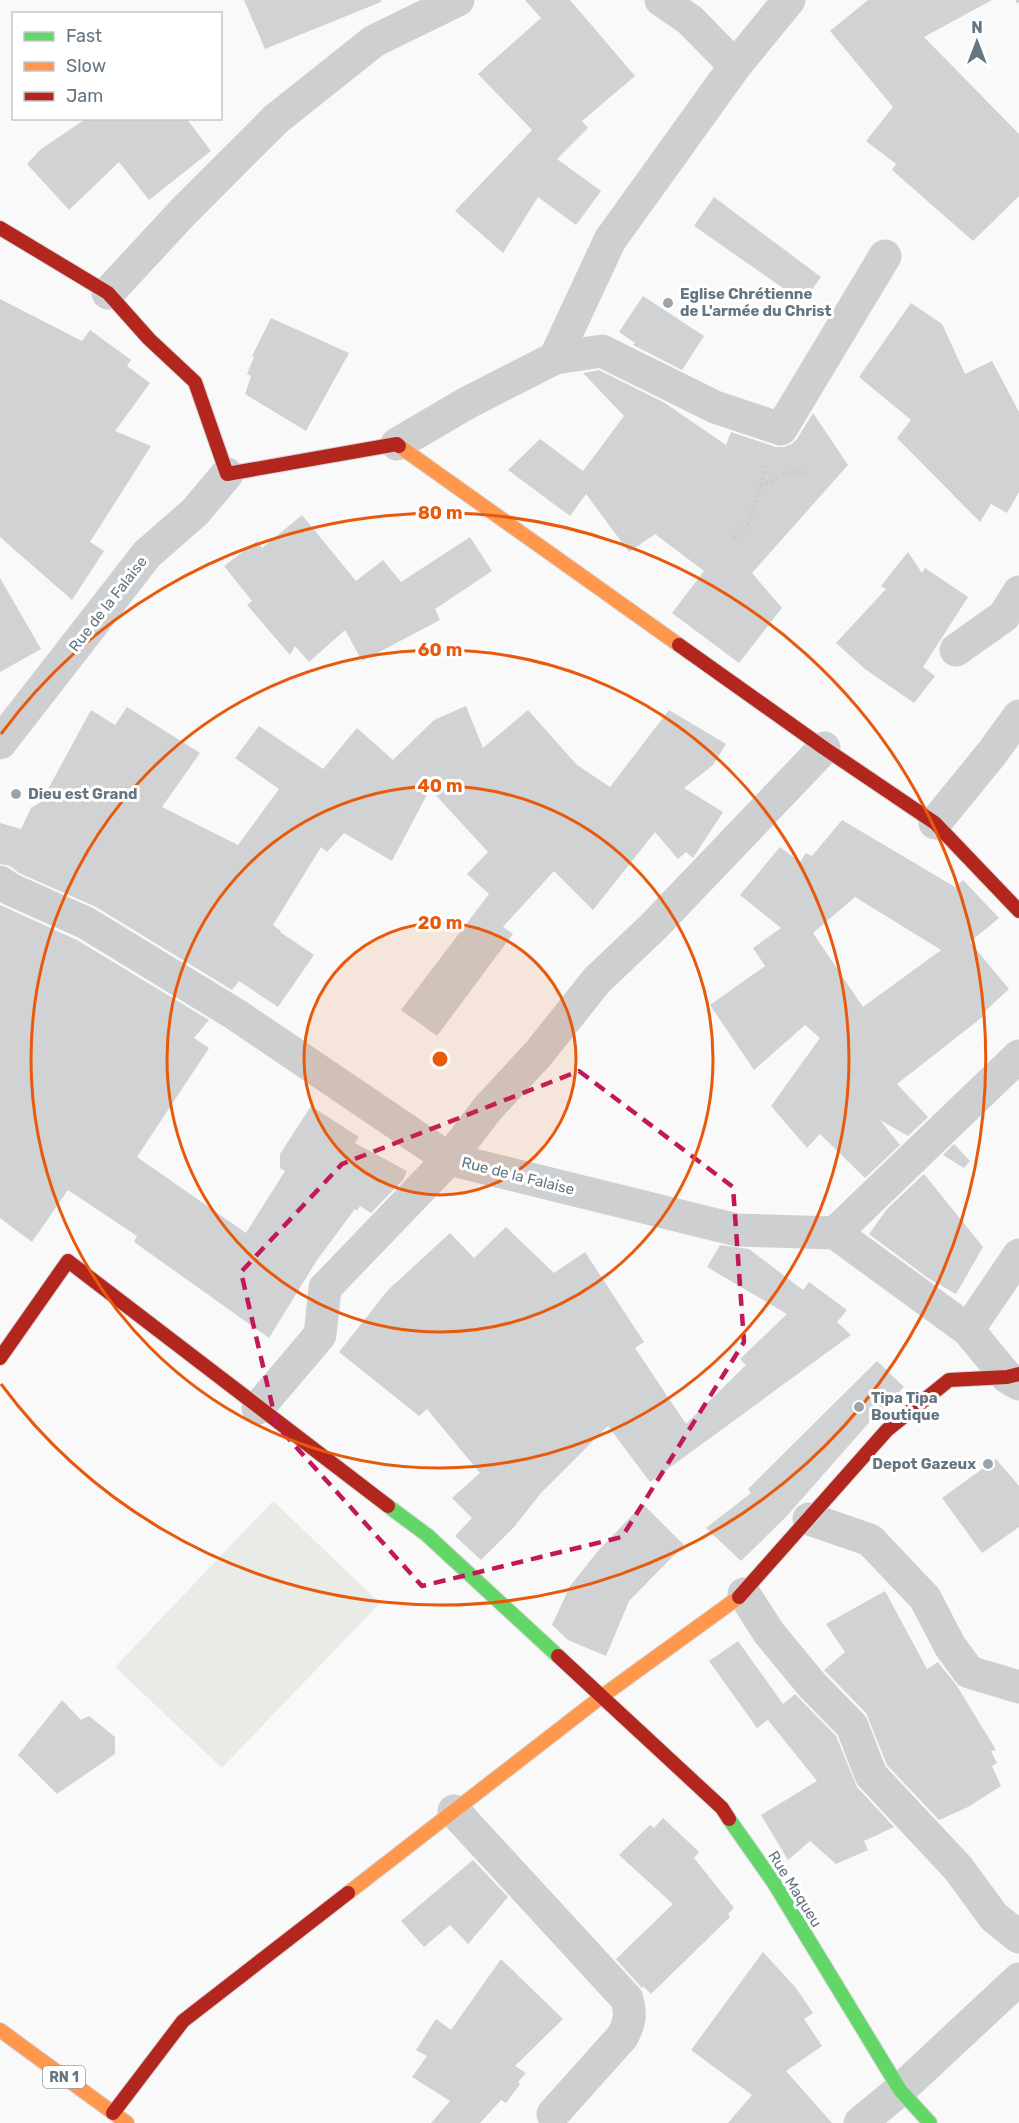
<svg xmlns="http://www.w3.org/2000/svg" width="1019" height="2123" font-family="Rubik,sans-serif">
<rect width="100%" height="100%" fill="#f9f9f9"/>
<!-- green -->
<polygon fill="#e8ebe6" points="273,1501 380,1603 222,1768 115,1667"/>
<!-- building -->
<g fill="#d0d2d3" fill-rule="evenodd">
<polygon points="244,0 381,0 381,2 265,49"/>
<polygon points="525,0 570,0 635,76 582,121 588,128 557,159 601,191 576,225 538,197 503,253 455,211 532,130 478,74 541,18"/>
<polygon points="868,0 992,0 924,37 1019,134 1019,196 973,241 892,170 896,164 866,141 893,107 830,31"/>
<polygon points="87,118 186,118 211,151 149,200 119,162 69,210 27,164 41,149"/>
<polygon points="714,197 821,277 803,302 694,226"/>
<polygon points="643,296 704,336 682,370 633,345 635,343 619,332"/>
<polygon points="0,299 82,341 90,330 131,360 127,366 150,383 115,431 151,446 90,542 104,551 72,600 0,537"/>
<polygon points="911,303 942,324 965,374 992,361 1019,412 1019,492 1007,513 991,504 980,522 897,438 911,420 859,377"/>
<polygon points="271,318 349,353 306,431 245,394 251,376 247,374 254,357 252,356"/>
<polygon points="599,370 665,403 726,445 731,432 776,447 784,447 792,444 797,439 813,413 848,465 752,573 782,608 739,663 672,613 704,571 655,534 629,552 586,494 570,516 508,470 540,439 583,471 624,416 583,373"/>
<polygon points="302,515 356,581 383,560 401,582 470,537 492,571 435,609 440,620 362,661 345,630 309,662 295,646 290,655 247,605 252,601 224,566 257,541 262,548"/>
<polygon points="908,552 922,573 925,568 968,597 923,667 935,676 914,703 865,669 836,643 886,589 881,586"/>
<polygon points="0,578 41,649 0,672"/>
<polygon points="466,706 483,748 528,710 577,765 610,787 669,710 726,744 713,765 684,788 723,812 693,858 686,852 678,859 655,832 593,910 554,871 503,927 513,934 437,1036 401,1010 489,894 467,874 488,852 430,789 392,861 344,833 327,852 321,847 273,925 281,931 280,932 314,955 278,1007 239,981 232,990 96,907 19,873 10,866 0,864 0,823 21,829 31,808 41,802 91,710 115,725 127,707 200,753 162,807 238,845 279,789 235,758 259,726 323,769 357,728 393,760 434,720"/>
<path d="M 842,820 L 955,887 L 963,880 L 999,918 L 970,942 L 1009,989 L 983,1013 L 985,1015 L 897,1084 L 928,1117 L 908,1136 L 880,1120 L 900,1145 L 865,1178 L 820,1134 L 807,1148 L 771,1106 L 820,1038 L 805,1025 L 754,1070 L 710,1005 L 765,966 L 753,948 L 781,928 L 740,895 L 780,847 L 800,862 L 806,853 L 812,856 ZM 855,897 L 941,950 L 863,1007 L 813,933 Z"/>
<polygon points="0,905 77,940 209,1020 194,1038 209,1048 137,1157 246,1233 285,1171 280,1168 280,1154 311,1106 359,1137 355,1143 407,1171 403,1180 371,1213 360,1206 357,1211 355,1209 317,1260 269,1338 134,1242 137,1236 68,1190 32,1242 0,1218"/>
<polygon points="954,1144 970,1161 964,1168 943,1155"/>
<polygon points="924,1174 983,1247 956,1294 928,1278 869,1234 887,1209"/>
<polygon points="506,1227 554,1273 585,1252 644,1342 635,1348 686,1424 746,1365 740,1359 787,1314 707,1267 720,1245 749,1249 803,1290 809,1282 847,1310 837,1322 851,1335 650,1482 608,1426 541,1493 514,1527 481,1560 455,1536 472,1518 452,1498 480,1473 427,1409 419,1416 339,1352 388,1290 450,1233 474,1258"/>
<polygon points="877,1361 904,1387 873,1418 786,1517 741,1561 706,1528 751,1493 748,1489"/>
<polygon points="996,1459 1019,1486 1019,1527 982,1553 942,1498"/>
<polygon points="643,1504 684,1545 629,1601 606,1656 568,1640 552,1625 570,1586 598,1551"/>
<polygon points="885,1591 927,1669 938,1662 957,1686 996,1750 991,1751 997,1763 992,1766 1001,1786 968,1807 939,1820 887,1765 866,1713 824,1670 845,1652 826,1624"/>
<polygon points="738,1641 783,1704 795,1694 836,1736 857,1787 894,1827 864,1841 868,1850 836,1864 810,1841 788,1860 761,1815 817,1781 768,1720 757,1728 709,1661"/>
<polygon points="62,1700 81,1720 89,1716 115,1737 115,1754 57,1794 18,1755"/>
<polygon points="663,1818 699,1852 694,1858 734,1908 728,1914 730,1917 651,1994 643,1986 642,1988 616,1959 673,1904 619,1855 650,1825 654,1828"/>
<polygon points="473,1860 508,1897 468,1944 450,1925 424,1947 401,1921"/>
<polygon points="763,1952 796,1988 813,2013 804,2019 822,2046 786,2071 832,2123 728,2123 752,2095 691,2050"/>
<polygon points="501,1959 563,2019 515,2066 526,2073 518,2082 520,2084 506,2103 501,2100 480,2123 431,2123 450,2101 412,2077 427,2056 416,2050 436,2019 451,2030"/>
</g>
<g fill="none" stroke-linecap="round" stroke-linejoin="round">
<defs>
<g id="fast">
<polyline points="388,1506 427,1535 558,1656"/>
<polyline points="729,1819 774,1883 900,2090 930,2123"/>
</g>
<g id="slow">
<polyline points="399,446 679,645"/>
<polyline points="348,1893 601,1697 739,1597"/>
<polyline points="0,2030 127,2123"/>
</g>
<g id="jam">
<polyline points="0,228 108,293 149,339 195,382 227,474 397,444 399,446"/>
<polyline points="679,645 824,748 935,823 1019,911"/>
<polyline points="0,1358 68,1261 388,1506"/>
<polyline points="739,1597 887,1430 949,1380 1007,1377 1019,1374"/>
<polyline points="558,1656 722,1808 729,1819"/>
<polyline points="113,2113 183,2021 348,1893"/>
</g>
</defs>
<!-- fast casing -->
<use href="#fast" stroke="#d5d6d7" stroke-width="16"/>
<!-- slow casing -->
<use href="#slow" stroke="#d5d6d7" stroke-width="16"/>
<!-- jam casing -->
<use href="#jam" stroke="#d5d6d7" stroke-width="16"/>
<!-- path -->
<g stroke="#cbcccd" stroke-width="4" stroke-dasharray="3 3" stroke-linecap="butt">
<polyline points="1017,0 1019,3"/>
<polyline points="760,487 790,471 807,474"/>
<polyline points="734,538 748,524 766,466"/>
</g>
<!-- street -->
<g stroke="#cecfd0" stroke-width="33">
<polyline points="661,0 690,20 735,66"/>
<polyline points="108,293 183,212 276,119 374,41 458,0"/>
<polyline points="555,358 602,351 715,407 781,429 885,256"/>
<polyline points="397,444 467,403 555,358 610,240 735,66 789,0"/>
<polyline points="956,650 1004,616 1019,592"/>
<polyline points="0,743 147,554 195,512 227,474"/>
<polyline points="935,823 992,753 1019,716"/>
<polyline points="0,882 10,889 86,923 235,1014 449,1159 737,1230 835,1233 968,1330 1007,1377 1019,1384"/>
<polyline points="835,1233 1019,1056"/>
<polyline points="968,1330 1019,1255"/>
<polyline points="258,1408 320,1335 325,1288 449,1159 488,1108 538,1054 597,980 653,927 824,748"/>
<polyline points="809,1519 870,1540 925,1598 950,1646 969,1672 1019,1687"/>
<polyline points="744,1594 769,1633 812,1685 852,1726 871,1775 958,1868 994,1917 1019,1937"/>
<path d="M 454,1811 L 627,1999 C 631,2014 630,2023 622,2037 L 553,2114"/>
<polyline points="860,2123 900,2090 1019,1979"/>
</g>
<!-- fast -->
<use href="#fast" stroke="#63d668" stroke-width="14"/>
<!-- slow -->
<use href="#slow" stroke="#ff974d" stroke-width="14"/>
<!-- jam -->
<use href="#jam" stroke="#b3261e" stroke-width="14"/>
</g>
<!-- marked area -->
<path fill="none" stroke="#c2185b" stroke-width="4.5" stroke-dasharray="12 8" stroke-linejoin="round" d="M 579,1071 L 733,1187 L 744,1342 L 622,1537 L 422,1586 L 277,1426 L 241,1272 L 342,1164 Z"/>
<!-- distance rings -->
<circle cx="440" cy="1059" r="136" fill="#e8590c" fill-opacity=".12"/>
<g fill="none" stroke="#e8590c" stroke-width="3">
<circle cx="440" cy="1059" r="136"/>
<circle cx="440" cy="1059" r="273"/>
<circle cx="440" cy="1059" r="409"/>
<path d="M1 734A546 546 0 1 1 1 1384"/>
</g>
<!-- markers -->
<g fill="#99a4ac" stroke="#fff" stroke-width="2">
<circle cx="668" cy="303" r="6"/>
<circle cx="16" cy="794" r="6"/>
<circle cx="859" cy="1407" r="6"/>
<circle cx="988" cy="1464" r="6"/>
</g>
<g text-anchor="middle" stroke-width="6" stroke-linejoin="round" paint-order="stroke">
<!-- shield labels -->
<rect fill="#fff" stroke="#939fa8" stroke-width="1.5" x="43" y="2066" width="42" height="22" rx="4.5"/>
<g font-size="14" font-weight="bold" fill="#657683">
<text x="64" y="2082">RN 1</text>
</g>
<!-- poi labels -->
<g font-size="15" font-weight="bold" fill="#657683" stroke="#fff" text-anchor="start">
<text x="680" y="299">Eglise Chrétienne<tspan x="680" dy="17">de L'armée du Christ</tspan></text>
<text x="28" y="799">Dieu est Grand</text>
<text x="871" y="1403">Tipa Tipa<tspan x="871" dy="17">Boutique</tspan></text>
<text x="976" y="1469" text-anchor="end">Depot Gazeux</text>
</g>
<!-- street labels -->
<g font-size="15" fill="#657683" stroke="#fff">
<text transform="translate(108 604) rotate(-52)" y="5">Rue de la Falaise</text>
<text transform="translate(518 1176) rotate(14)" y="5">Rue de la Falaise</text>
<text transform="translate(795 1889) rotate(58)" y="5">Rue Maqueu</text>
</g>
</g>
<circle cx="440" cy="1059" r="9" fill="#e8590c" stroke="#fff" stroke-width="3"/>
<g font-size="18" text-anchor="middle" font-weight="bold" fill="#e8590c" stroke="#fff" stroke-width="6" stroke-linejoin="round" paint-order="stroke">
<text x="440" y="519">80 m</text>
<text x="440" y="656">60 m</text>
<text x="440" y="792">40 m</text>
<text x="440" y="929">20 m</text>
</g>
<!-- legend -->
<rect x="12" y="12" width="210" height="108" fill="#ffffff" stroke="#c1c8cd" stroke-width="1.5"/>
<rect x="24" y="32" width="30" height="9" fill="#63d668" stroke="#c1c8cd" stroke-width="1.5"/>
<text x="66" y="42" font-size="18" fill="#657683">Fast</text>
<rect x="24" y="62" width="30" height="9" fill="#ff974d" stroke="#c1c8cd" stroke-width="1.5"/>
<text x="66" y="72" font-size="18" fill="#657683">Slow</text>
<rect x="24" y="92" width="30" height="9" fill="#b3261e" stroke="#c1c8cd" stroke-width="1.5"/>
<text x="66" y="102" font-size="18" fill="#657683">Jam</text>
<!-- north arrow -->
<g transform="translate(977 42)" stroke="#ffffff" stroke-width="4.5" paint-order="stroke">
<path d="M0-4.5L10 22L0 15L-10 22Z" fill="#657683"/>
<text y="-9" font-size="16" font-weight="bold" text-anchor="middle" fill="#657683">N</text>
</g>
</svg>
